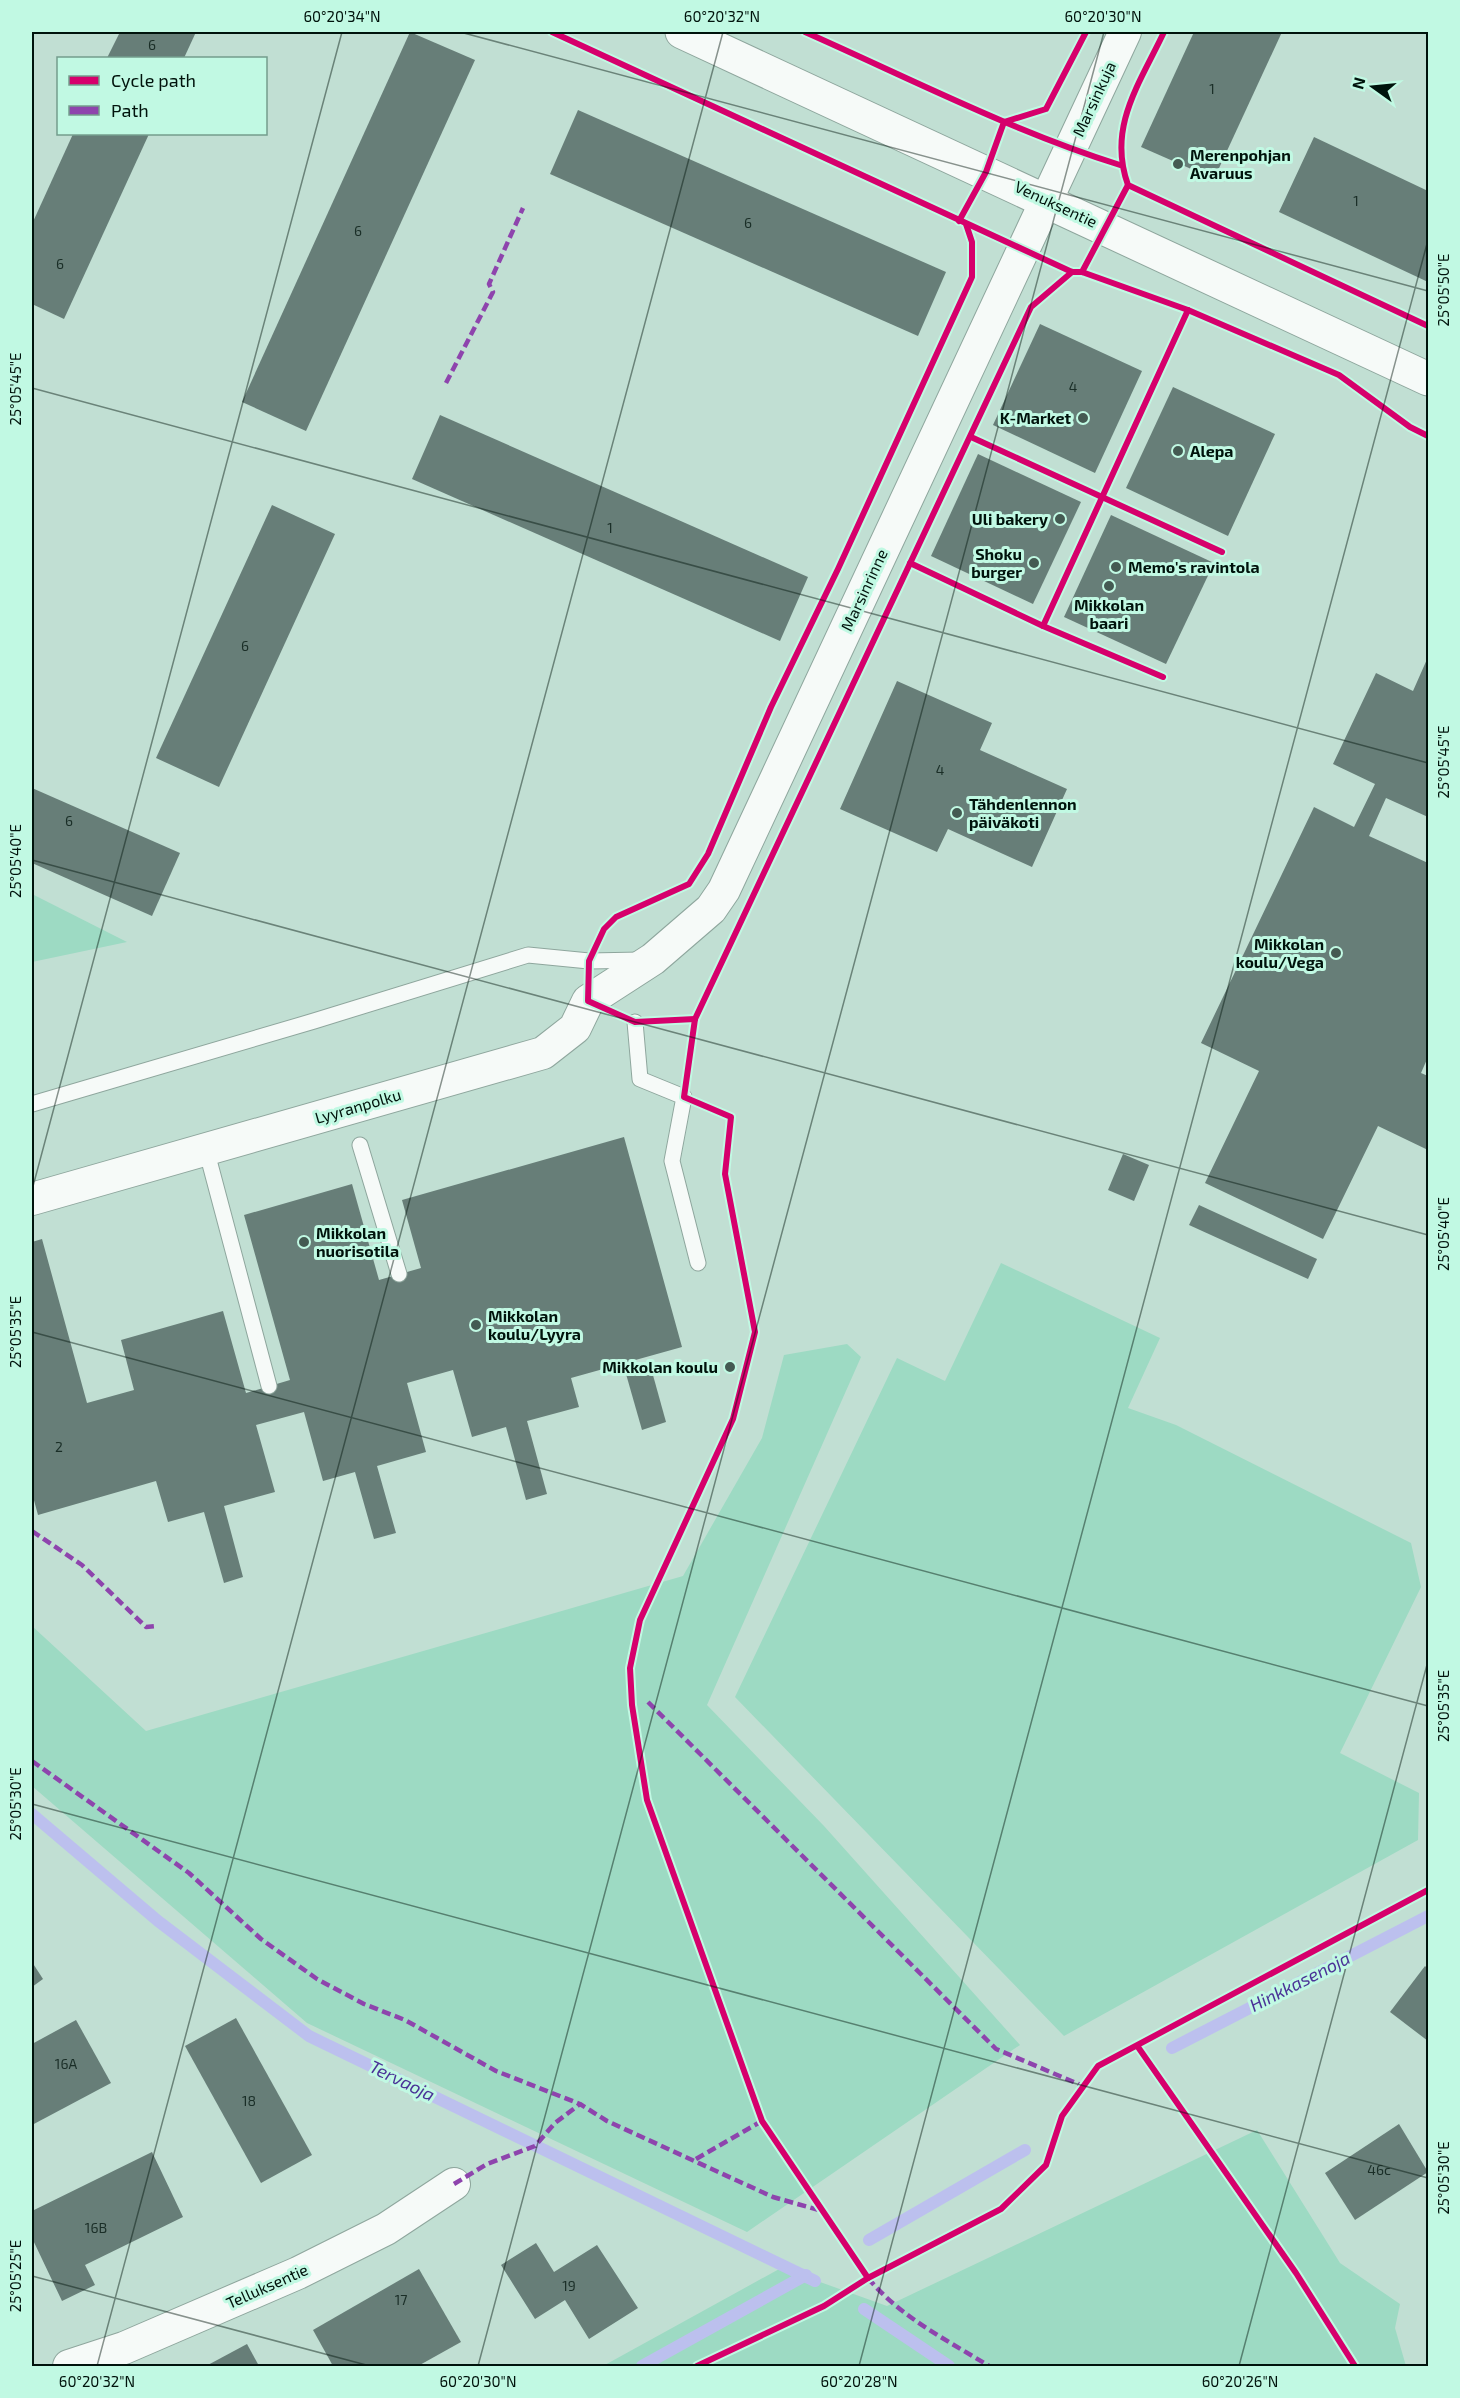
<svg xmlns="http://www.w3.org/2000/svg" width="1460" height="2398" font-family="'Exo 2',sans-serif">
<rect width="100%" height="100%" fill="#c1dfd3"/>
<!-- green -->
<g fill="#9ddac3">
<polygon points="32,894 127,942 32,962"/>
<polygon points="1001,1263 1160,1338 1128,1408 1176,1425 1411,1543 1421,1587 1340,1753 1419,1793 1418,1840 1064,2036 735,1697 897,1358 945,1381"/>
<polygon points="847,1344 861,1357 707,1705 824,1826 1020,2045 747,2232 307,2023 32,1786 32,1626 146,1731 683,1576 762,1438 784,1355"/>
<polygon points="1257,2130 1340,2263 1400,2304 1395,2328 1406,2366 603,2366 781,2268 887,2306"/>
</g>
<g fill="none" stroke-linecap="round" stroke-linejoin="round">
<!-- stream -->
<g stroke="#bcc0ee" stroke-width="12">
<polyline points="32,1814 158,1921 309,2036 815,2281"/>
<polyline points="1172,2048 1428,1916"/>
<polyline points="869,2240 1025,2150"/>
<polyline points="864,2309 949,2366"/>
<polyline points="642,2366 806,2275"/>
</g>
</g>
<!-- building -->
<g fill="#677e78">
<polygon points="120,32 196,32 184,58 107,58"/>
<polygon points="410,32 475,60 306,431 242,402"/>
<polygon points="1194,32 1282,32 1214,179 1141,147"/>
<polygon points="578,110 946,272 918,336 550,174"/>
<polygon points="73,134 149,134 64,319 32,304 32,224"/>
<polygon points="1314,137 1428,191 1428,282 1279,212"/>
<polygon points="1040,324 1142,371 1095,473 993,425"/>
<polygon points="1173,387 1275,434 1228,536 1126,488"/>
<polygon points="440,415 808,577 780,641 412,479"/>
<polygon points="978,454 1081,502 1033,604 931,556"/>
<polygon points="272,505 335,534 219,787 156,758"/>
<polygon points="1111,515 1214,563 1166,664 1064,617"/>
<polygon points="1428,657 1428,817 1386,798 1369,836 1428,863 1428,1057 1421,1073 1428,1076 1428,1150 1378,1126 1323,1239 1205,1183 1259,1071 1201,1043 1314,807 1354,827 1375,784 1333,764 1376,673 1413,691"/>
<polygon points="897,681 992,723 980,750 1067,789 1032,867 948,829 937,852 840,809"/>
<polygon points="32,788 180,853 152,916 32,863"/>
<polygon points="624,1137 682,1347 571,1378 579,1407 527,1421 547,1494 526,1500 506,1427 472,1437 453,1370 407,1383 426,1452 377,1466 396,1533 374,1539 355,1472 323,1481 304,1412 256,1425 275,1492 224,1506 243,1577 224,1583 204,1512 168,1522 156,1481 38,1515 32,1493 32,1242 42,1239 87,1403 134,1390 121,1340 223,1311 246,1393 290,1380 244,1215 352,1184 379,1280 421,1268 402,1200"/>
<polygon points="1123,1154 1149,1165 1134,1201 1108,1190"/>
<polygon points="1199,1205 1317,1259 1308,1279 1189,1225"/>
<polygon points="651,1368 666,1422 642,1430 626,1374"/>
<polygon points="32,1962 43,1979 32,1987"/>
<polygon points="1425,1966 1428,1969 1428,2041 1390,2012"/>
<polygon points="236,2018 312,2155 261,2183 185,2046"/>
<polygon points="76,2020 111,2083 32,2125 32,2044"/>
<polygon points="1399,2124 1428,2172 1355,2220 1325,2173"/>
<polygon points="152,2152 183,2217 85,2265 95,2285 62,2301 32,2238 32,2211"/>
<polygon points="536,2243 554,2272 597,2245 638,2308 589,2339 565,2300 535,2319 501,2265"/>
<polygon points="419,2269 461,2342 418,2366 333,2366 313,2330"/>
<polygon points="247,2344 259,2366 206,2366"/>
</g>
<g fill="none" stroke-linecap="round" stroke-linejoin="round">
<defs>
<g id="service">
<polyline points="635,1022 640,1079 684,1097 672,1161 698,1263"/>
<polyline points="32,1104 314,1021 528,955 589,961 641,960"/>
<polyline points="360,1145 399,1274"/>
<polyline points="206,1149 269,1386"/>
</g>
<g id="minor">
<polyline points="32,1199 543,1053 575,1028 588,1001 653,959 711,909 724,890 1125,32"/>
<polyline points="69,2366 124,2348 298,2273 386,2229 454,2184"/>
</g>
<polyline id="tertiary" points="682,32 1428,379"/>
</defs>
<!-- service casing -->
<use href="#service" stroke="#8ea69d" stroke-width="17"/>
<!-- minor casing -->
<use href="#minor" stroke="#8ea69d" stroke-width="34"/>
<!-- tertiary casing -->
<use href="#tertiary" stroke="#8ea69d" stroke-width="35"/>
<!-- service -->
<use href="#service" stroke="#f6faf8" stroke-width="15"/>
<!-- minor -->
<use href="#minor" stroke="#f6faf8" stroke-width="32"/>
<!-- tertiary -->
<use href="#tertiary" stroke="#f6faf8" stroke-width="33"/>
<!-- quiet -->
<g stroke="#8e44ad" stroke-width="4.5" stroke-dasharray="9 4.5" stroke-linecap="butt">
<polyline points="446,383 493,292 489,284 523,208"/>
<polyline points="32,1531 82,1565 146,1627 156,1626"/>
<polyline points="648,1702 996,2049 1081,2085"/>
<polyline points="32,1761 189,1873 261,1939 317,1979 364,2004 405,2020 496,2071 580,2104 607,2121 773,2197 822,2211"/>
<polyline points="696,2159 762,2121"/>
<polyline points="454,2184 487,2164 535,2146 555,2123 580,2104"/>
<path d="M 868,2278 C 900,2317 947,2340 989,2366"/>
</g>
<defs>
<g id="cycleway">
<polyline points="552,32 1072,272 1082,272 1188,310 1339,375 1410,427 1428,436"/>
<path d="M 805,32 C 909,78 1012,131 1120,165"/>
<path d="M 1164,32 C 1140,83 1107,127 1128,185 L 1428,326"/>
<polyline points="959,221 986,172 1004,122 1046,109 1086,32"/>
<polyline points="1082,272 1128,185"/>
<polyline points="971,437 1222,552"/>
<polyline points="910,563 1043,626 1163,677"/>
<polyline points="1043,626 1188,310"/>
<polyline points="695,1019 635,1022 588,1001 589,961 604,929 616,917 689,884 708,854 771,707 838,569 972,277 972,242 966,224"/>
<polyline points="1138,2047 1296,2273 1355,2366"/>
<polyline points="868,2278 762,2121 647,1800 632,1705 630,1668 640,1620 733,1419 755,1332 725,1174 731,1117 684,1097 695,1019 1031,307 1072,272"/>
<polyline points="697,2366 824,2306 868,2278 1001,2209 1046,2165 1062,2116 1098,2066 1428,1890"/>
</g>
</defs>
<!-- cycleway casing -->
<use href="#cycleway" stroke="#c1f9e3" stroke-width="10"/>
<!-- cycleway -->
<use href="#cycleway" stroke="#d6006c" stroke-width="6"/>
</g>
<!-- ticks -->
<path fill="none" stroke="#00130c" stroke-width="1.5" stroke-opacity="0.45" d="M 460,32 L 1428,291M 32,388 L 1428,763M 32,860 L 1428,1235M 32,1190 L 342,32M 32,1332 L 1428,1706M 32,1804 L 1428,2178M 32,2276 L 370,2366M 97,2366 L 723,32M 478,2366 L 1104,32M 859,2366 L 1428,240M 1239,2366 L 1428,1661"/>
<!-- markers -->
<g fill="#445a52" stroke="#c1f9e3" stroke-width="2">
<circle cx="1178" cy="164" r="6"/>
<circle cx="1083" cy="418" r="6"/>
<circle cx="1178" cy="451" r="6"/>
<circle cx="1060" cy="519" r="6"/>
<circle cx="1034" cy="563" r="6"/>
<circle cx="1116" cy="567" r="6"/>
<circle cx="1109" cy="586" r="6"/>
<circle cx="957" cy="813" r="6"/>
<circle cx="1336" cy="953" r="6"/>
<circle cx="304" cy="1242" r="6"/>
<circle cx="476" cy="1325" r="6"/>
<circle cx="730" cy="1367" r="6"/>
</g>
<g text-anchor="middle" stroke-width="6" stroke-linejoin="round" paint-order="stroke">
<!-- number labels -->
<g font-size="14" fill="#1a2e27">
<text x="152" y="50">6</text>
<text x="1212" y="94">1</text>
<text x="1356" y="206">1</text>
<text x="748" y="228">6</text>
<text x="358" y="236">6</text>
<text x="60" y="269">6</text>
<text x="1073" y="392">4</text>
<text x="610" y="533">1</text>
<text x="245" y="651">6</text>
<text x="940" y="775">4</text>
<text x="69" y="826">6</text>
<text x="59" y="1452">2</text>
<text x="66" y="2069">16A</text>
<text x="249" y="2106">18</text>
<text x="1379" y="2175">46c</text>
<text x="96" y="2233">16B</text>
<text x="569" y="2291">19</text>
<text x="401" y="2305">17</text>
</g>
<!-- street labels -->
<g font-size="16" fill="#00130c" stroke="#c1f9e3">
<text transform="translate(1094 99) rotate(-65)" y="6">Marsinkuja</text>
<text transform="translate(1056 204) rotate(25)" y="6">Venuksentie</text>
<text transform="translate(864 590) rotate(-65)" y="6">Marsinrinne</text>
<text transform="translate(358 1106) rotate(-16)" y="6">Lyyranpolku</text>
<text transform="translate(267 2286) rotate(-24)" y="6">Telluksentie</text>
</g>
<!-- poi labels -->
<g font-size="16" font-weight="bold" fill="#00130c" stroke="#c1f9e3" text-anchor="start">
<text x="1190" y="161">Merenpohjan<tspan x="1190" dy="18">Avaruus</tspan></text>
<text x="1071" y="424" text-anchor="end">K-Market</text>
<text x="1190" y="457">Alepa</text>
<text x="1048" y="525" text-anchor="end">Uli bakery</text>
<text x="1022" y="560" text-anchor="end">Shoku<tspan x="1022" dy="18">burger</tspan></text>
<text x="1128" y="573">Memo's ravintola</text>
<text x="1109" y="611" text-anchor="middle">Mikkolan<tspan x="1109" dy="18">baari</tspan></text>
<text x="969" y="810">Tähdenlennon<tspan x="969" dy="18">päiväkoti</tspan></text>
<text x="1324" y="950" text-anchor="end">Mikkolan<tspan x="1324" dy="18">koulu/Vega</tspan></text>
<text x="316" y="1239">Mikkolan<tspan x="316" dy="18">nuorisotila</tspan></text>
<text x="488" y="1322">Mikkolan<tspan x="488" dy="18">koulu/Lyyra</tspan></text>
<text x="718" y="1373" text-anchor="end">Mikkolan koulu</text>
</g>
<!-- water labels -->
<g font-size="18" font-style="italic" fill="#4a3397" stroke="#c1f9e3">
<text transform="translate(1300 1982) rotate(-27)" y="6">Hinkkasenoja</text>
<text transform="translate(402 2081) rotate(26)" y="6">Tervaoja</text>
</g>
</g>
<!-- border -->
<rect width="1460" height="2398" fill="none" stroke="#c1f9e3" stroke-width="66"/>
<!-- legend -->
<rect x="57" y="57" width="210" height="78" fill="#c1f9e3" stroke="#749d8d" stroke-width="1.5"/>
<rect x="69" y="76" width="30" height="9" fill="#d6006c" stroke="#749d8d" stroke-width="1.5"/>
<text x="111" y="87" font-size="18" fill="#00130c">Cycle path</text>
<rect x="69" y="106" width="30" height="9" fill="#8e44ad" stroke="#749d8d" stroke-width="1.5"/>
<text x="111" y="117" font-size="18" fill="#00130c">Path</text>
<!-- north arrow -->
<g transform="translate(1373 87) rotate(285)" stroke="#c1f9e3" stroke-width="4.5" paint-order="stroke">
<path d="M0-4.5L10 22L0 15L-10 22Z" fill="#00130c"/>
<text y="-9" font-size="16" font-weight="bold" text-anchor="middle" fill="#00130c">N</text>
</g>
<rect x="33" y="33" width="1394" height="2332" fill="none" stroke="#00130c" stroke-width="2"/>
<g font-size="15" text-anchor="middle" fill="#00130c">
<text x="342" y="22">60°20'34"N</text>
<text x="722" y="22">60°20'32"N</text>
<text x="1103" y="22">60°20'30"N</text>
<text transform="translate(1444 290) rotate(-90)" y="5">25°05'50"E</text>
<text transform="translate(16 389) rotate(-90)" y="5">25°05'45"E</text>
<text transform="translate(1444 762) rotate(-90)" y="5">25°05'45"E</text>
<text transform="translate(16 861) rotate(-90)" y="5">25°05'40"E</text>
<text transform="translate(1444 1234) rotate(-90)" y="5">25°05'40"E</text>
<text transform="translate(16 1332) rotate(-90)" y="5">25°05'35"E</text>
<text transform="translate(1444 1706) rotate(-90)" y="5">25°05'35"E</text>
<text transform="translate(16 1804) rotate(-90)" y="5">25°05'30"E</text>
<text transform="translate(1444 2178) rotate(-90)" y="5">25°05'30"E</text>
<text transform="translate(16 2276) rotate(-90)" y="5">25°05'25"E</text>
<text x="97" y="2387">60°20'32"N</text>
<text x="478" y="2387">60°20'30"N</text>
<text x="859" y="2387">60°20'28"N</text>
<text x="1240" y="2387">60°20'26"N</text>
</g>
</svg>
